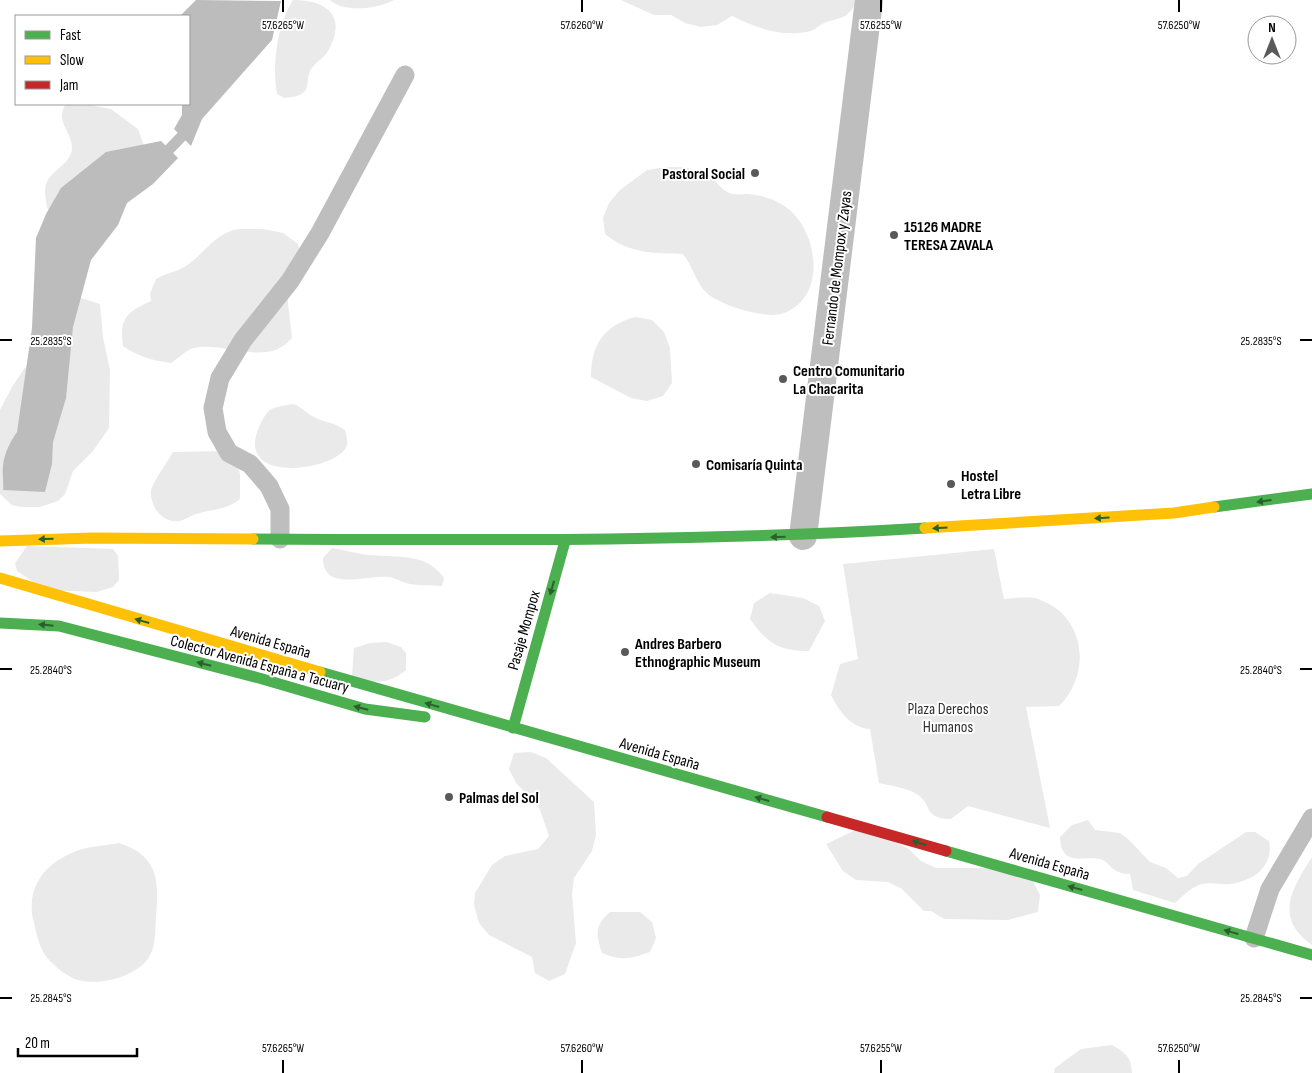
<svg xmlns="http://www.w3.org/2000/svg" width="1312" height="1073" font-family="'Sofia Sans Condensed',sans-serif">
<rect width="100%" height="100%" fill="#fff"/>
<!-- green -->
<g fill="#eaeaea">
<path d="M 293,0 C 327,0 348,16 328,51 C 323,59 314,63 310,71 C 306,79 310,87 303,93 C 298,97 291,97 284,98 L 277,94 C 272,65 277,25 293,0 Z"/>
<path d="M 330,0 L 394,0 C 378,9 343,13 330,0 Z"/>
<path d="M 621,0 L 858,0 C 846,20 844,16 824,23 C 820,25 816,29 811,31 C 782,38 757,28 732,16 L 717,25 L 701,27 L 685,23 L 671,15 L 654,15 Z"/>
<path d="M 85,104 L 111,109 L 138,129 L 144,146 L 54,214 L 47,208 C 46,200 44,191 46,184 C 52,169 70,165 72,149 C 73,132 55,123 65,105 Z"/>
<path d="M 666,167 C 679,167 695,167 707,174 C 716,179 721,192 733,194 C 738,195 744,194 748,194 C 759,195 772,198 781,204 C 817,223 830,296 784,313 C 773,317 762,314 751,312 C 737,309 721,303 709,295 C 696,285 693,266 683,254 C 654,253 629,254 605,234 L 603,218 L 609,203 L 620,190 L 647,170 Z"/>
<path d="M 238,229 L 263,229 L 283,233 L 298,244 L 302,261 L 287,294 L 292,338 C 268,368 225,341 194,348 C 187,349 178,359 171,363 C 155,361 136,356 123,346 C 119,318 127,312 151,301 L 150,294 L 156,279 C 166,273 177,272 186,266 C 204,254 215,233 238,229 Z"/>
<polygon points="75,296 100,304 103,337 110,370 109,428 93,451 73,471 65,494 58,501 40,507 21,507 12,505 0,494 0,410 12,387 24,369 37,358"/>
<path d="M 635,317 L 652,320 L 664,332 L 670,348 L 672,383 L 663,396 L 647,401 L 631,398 L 591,377 C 591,344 604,326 635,317 Z"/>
<path d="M 293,404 C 302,407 306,413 314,417 C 325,423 335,422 345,430 C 346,434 348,440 347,445 C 341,470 233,487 259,427 C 269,406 271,408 293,404 Z"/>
<path d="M 232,451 L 240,474 L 240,499 C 227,510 212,509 196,514 C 190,516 185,520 179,521 C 162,523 150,507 151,491 C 152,483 168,461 173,452 Z"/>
<polygon points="27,546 113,549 118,556 119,580 113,587 97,592 45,590 17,571 15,563"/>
<path d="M 332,548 C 345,550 357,554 370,555 C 397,558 426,552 444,578 L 442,586 C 431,585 420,586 410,584 C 402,582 396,578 388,577 C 367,574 323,593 323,558 Z"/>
<path d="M 994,549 L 1004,599 C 1013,598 1029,596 1038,599 C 1086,615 1092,674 1059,706 L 1026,707 L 1050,828 L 968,806 L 951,819 C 921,819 935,803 913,792 C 903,787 890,786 879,783 L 870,729 C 851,728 839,711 831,695 L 840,664 L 858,659 L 843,564 Z"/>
<path d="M 770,593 L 803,598 L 819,606 L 825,621 L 809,651 C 779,651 767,643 750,619 L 754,603 Z"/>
<path d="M 386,642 L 401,647 L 406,653 L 406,670 C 386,686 374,683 352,676 L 354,648 L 370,643 Z"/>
<polygon points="531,752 546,758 594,802 596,835 592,851 574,878 572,894 576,943 565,974 549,981 535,973 532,957 489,935 479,923 474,905 475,893 492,865 505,856 538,849 549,836 539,807 516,783 509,769 514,753"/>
<path d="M 1088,820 L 1095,830 L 1120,833 L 1127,838 L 1150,862 L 1166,868 L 1178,878 L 1187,876 L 1198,864 L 1246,832 L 1255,832 L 1269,841 C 1274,867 1253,881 1230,884 C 1220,885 1209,881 1199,885 C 1190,888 1182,897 1175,903 L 1133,890 L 1130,874 C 1125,874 1119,873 1115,870 C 1111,868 1107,862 1103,860 C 1085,854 1061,869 1060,837 L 1072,825 Z"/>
<polygon points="864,826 909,849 921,861 936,868 1003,868 1033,881 1040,895 1038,912 1008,920 944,919 931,911 924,911 902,889 888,882 856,880 843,871 826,844"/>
<path d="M 119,843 C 159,856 159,881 156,918 C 155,932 156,947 148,959 C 134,977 100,986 78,980 C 68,977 58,969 50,961 C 40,951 37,936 34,923 C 25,890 43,864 74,852 C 87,846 105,846 119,843 Z"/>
<path d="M 1312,857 L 1312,945 C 1274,918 1291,890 1312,857 Z"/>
<path d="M 610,912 L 640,912 L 652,922 L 656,938 L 650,952 C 630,959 622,961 602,953 C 596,935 594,926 610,912 Z"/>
<path d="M 1112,1045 C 1126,1053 1131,1057 1132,1073 L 1054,1073 L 1055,1068 L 1081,1049 Z"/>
</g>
<!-- water -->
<g fill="#bcbcbc">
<polygon points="196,0 281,1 272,40 202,119 191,146 174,129 182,115 182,104 189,104 189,16 180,16"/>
<path d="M 161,141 L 178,158 L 153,184 L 127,203 L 118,225 L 91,260 L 73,327 L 66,398 L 53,442 L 52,464 L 45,492 L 3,490 C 4,482 2,474 3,466 C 4,454 10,442 17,432 L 32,328 L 36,238 L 46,214 L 61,188 L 106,152 Z"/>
</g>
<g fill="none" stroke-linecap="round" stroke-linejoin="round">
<!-- stream -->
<polyline stroke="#bcbcbc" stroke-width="11" points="160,159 185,133 187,123"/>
<!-- lane -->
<g stroke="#bebebe" stroke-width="19">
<polyline points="280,539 280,509 269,486 250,464 229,453 217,432 213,408 220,378 243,340 290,281 320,233 405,75"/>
<polyline points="1254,938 1270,889 1312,818"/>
</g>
<!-- street -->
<polyline stroke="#bebebe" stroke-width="28" points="803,536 869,0"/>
<!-- fast -->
<g stroke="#4caf50" stroke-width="11">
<polyline points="1214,507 1312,494"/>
<path d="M 253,539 C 478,540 701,542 925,528"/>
<polyline points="0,623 59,626 259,678 365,709 425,717"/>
<polyline points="320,672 827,817"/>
<polyline points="513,728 565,541"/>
<polyline points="946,851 1312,955"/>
</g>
<!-- slow -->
<g stroke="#ffc107" stroke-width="11">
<polyline points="925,528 1174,513 1214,507"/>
<polyline points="0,541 92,538 253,539"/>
<polyline points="0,578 320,672"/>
</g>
<!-- jam -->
<polyline stroke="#c62828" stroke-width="11" points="827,817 946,851"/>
</g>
<!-- one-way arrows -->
<defs><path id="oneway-solid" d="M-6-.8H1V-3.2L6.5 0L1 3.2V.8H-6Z" transform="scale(1.25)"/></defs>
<g fill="#2a602c">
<use href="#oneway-solid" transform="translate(1264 501) rotate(172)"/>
<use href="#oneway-solid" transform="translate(1102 518) rotate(177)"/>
<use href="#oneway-solid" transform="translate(940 528) rotate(176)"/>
<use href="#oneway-solid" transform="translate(778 537) rotate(179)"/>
<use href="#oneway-solid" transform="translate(46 539) rotate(178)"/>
<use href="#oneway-solid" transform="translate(552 588) rotate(106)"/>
<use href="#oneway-solid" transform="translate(142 621) rotate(-164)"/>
<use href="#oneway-solid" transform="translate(46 625) rotate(-174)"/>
<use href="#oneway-solid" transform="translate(204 664) rotate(-166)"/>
<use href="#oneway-solid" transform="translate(432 705) rotate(-164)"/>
<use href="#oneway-solid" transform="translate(361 708) rotate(-166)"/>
<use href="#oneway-solid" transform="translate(762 799) rotate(-164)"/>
<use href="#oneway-solid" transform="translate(919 843) rotate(-164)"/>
<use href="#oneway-solid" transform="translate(1075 888) rotate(-164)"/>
<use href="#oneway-solid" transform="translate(1231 932) rotate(-164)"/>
</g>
<!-- ticks -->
<path fill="none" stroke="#000" stroke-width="2" d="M 283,0 L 283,12M 582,0 L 582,12M 881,0 L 881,12M 1179,0 L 1179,12M 0,340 L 12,340M 1300,340 L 1312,340M 0,669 L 12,669M 1300,669 L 1312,669M 0,998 L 12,998M 1300,998 L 1312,998M 283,1060 L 283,1073M 582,1060 L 582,1073M 881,1060 L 881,1073M 1179,1060 L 1179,1073"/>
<!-- markers -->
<g fill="#595959" stroke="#fff" stroke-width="2">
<circle cx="755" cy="173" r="5"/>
<circle cx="894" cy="235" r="5"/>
<circle cx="783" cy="379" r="5"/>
<circle cx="696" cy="464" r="5"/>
<circle cx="951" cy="484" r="5"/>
<circle cx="625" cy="652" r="5"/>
<circle cx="449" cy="797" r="5"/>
</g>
<g text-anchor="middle" stroke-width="4" stroke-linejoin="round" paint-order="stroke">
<!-- poi labels -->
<g font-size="16" font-weight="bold" fill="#000" stroke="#fff" text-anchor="start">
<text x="745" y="179" text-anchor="end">Pastoral Social</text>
<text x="904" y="232">15126 MADRE<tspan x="904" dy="18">TERESA ZAVALA</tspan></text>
<text x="793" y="376">Centro Comunitario<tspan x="793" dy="18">La Chacarita</tspan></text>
<text x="706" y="470">Comisaría Quinta</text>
<text x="961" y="481">Hostel<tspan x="961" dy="18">Letra Libre</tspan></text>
<text x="635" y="649">Andres Barbero<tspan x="635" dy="18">Ethnographic Museum</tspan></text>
<text x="459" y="803">Palmas del Sol</text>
</g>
<!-- street labels -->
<g font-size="16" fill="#000" stroke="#fff">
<text transform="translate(836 268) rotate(-83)" y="6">Fernando de Mompox y Zayas</text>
<text transform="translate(523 630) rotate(-74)" y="6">Pasaje Mompox</text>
<text transform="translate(271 641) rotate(16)" y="6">Avenida España</text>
<text transform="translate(260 663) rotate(15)" y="6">Colector Avenida España a Tacuary</text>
<text transform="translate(660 753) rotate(16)" y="6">Avenida España</text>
<text transform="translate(1050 863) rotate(16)" y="6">Avenida España</text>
</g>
<!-- park labels -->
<g font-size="16" fill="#303030" stroke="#fff">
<text x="948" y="714">Plaza Derechos<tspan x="948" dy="18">Humanos</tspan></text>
</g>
</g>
<g font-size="12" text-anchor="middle" fill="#000" stroke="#fff" stroke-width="4" stroke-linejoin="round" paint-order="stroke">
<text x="283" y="29">57.6265°W</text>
<text x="582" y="29">57.6260°W</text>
<text x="881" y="29">57.6255°W</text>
<text x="1179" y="29">57.6250°W</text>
<text x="51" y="345">25.2835°S</text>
<text x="1261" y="345">25.2835°S</text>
<text x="51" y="674">25.2840°S</text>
<text x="1261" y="674">25.2840°S</text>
<text x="51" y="1002">25.2845°S</text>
<text x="1261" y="1002">25.2845°S</text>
<text x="283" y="1052">57.6265°W</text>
<text x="582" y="1052">57.6260°W</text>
<text x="881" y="1052">57.6255°W</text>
<text x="1179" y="1052">57.6250°W</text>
</g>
<!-- legend -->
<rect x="15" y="15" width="175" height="90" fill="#ffffff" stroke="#999999"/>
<rect x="25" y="31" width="25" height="8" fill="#4caf50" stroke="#999999"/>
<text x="60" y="40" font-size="15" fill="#000000">Fast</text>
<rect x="25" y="56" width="25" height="8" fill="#ffc107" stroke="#999999"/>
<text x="60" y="65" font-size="15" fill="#000000">Slow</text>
<rect x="25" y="81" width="25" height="8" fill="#c62828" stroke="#999999"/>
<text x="60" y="90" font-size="15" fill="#000000">Jam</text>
<!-- north arrow -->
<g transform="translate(1272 40)"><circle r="24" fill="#ffffff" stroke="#999999"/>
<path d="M0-4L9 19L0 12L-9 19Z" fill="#595959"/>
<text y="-8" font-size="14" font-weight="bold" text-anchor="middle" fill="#000000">N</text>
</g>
<!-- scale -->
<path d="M18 1048v8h119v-8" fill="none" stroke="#000000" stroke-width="2.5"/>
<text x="25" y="1048" font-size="15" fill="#000000" stroke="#ffffff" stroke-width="4" paint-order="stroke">20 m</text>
</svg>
